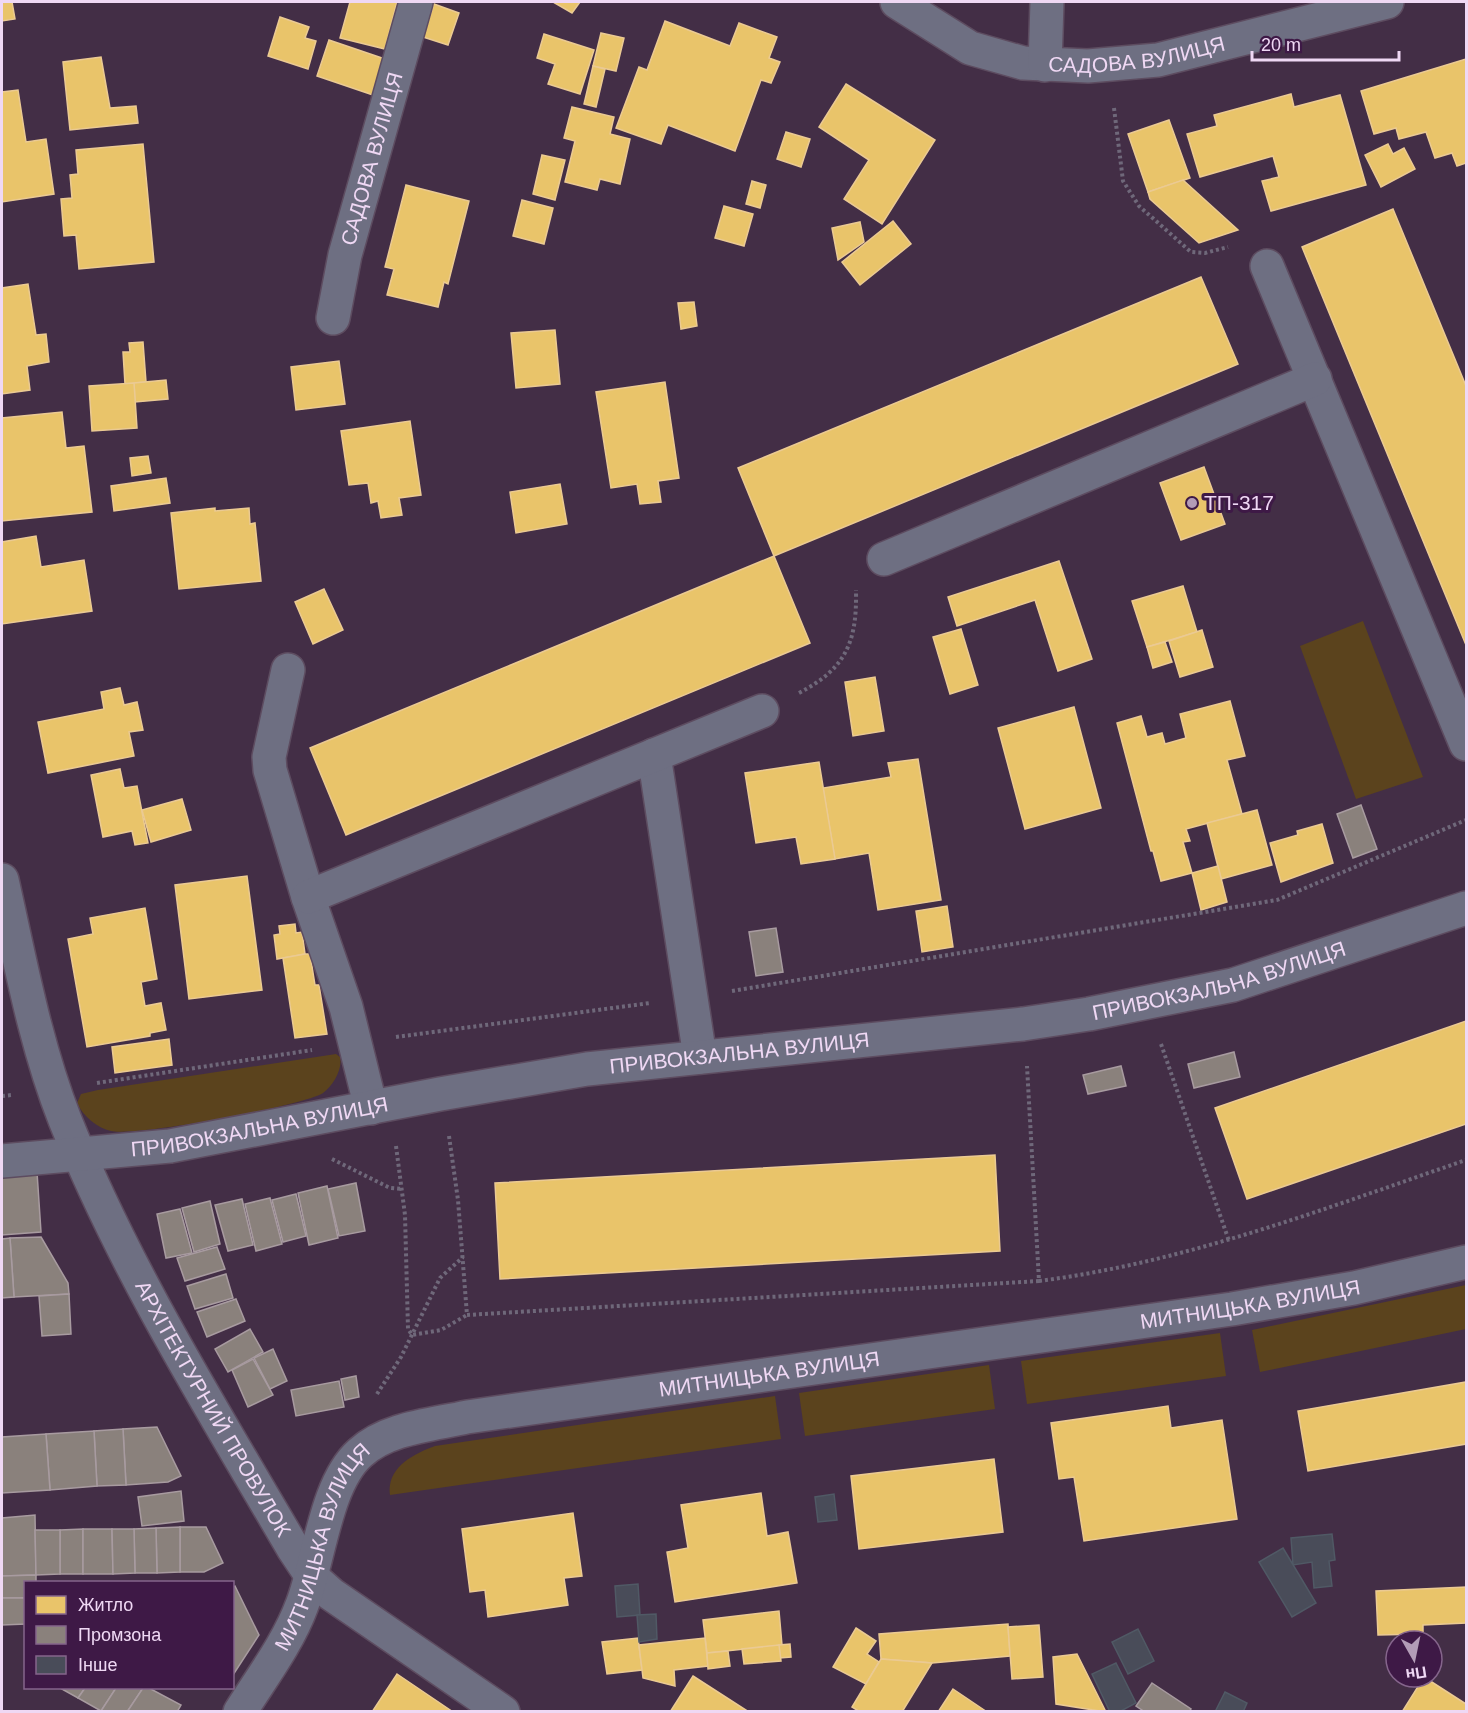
<svg xmlns="http://www.w3.org/2000/svg" width="1468" height="1713" font-family="Helvetica,sans-serif">
<rect width="100%" height="100%" fill="#432e46"/>
<!-- green -->
<g fill="#5b431d">
<polygon points="1363,621 1423,777 1356,799 1300,646"/>
<path d="M 336,1054 L 340,1057 C 343,1069 333,1086 323,1093 C 303,1106 135,1137 111,1131 C 97,1128 83,1116 77,1103 L 81,1094 L 98,1090 Z"/>
<polygon points="1466,1285 1466,1329 1260,1372 1252,1330"/>
<polygon points="1220,1333 1226,1376 1027,1404 1021,1361"/>
<polygon points="989,1365 995,1409 805,1436 799,1393"/>
<path d="M 775,1396 L 781,1439 L 390,1495 C 386,1468 413,1454 435,1446 Z"/>
</g>
<!-- homes -->
<g fill="#e9c46a" stroke="#ebca93" stroke-width="1.5">
<polygon points="2,2 12,2 15,19 2,21"/>
<polygon points="350,2 397,2 385,49 340,38"/>
<polygon points="553,2 580,2 572,13"/>
<polygon points="434,4 459,13 448,45 423,37"/>
<polygon points="280,17 309,27 305,38 316,41 308,69 268,56"/>
<polygon points="665,21 730,46 739,23 777,37 769,58 780,62 771,83 761,80 735,151 668,125 661,144 616,128 639,67 647,70"/>
<polygon points="601,33 624,38 616,71 593,66"/>
<polygon points="544,34 594,50 580,94 548,84 555,64 537,58"/>
<polygon points="329,40 385,59 373,95 317,76"/>
<polygon points="101,57 110,108 136,106 138,123 70,130 63,62"/>
<polygon points="1466,59 1466,163 1457,166 1452,153 1435,158 1426,132 1399,139 1396,128 1374,134 1361,91"/>
<polygon points="593,66 605,69 596,107 584,104"/>
<polygon points="846,84 935,140 882,224 844,199 869,160 819,127"/>
<polygon points="18,90 26,142 46,139 54,194 2,202 2,92"/>
<polygon points="1291,94 1294,107 1340,95 1366,185 1271,211 1262,181 1279,177 1273,156 1200,177 1187,134 1217,126 1214,115"/>
<polygon points="572,107 614,117 610,134 630,139 620,184 600,179 597,190 565,182 575,141 564,138"/>
<polygon points="1169,120 1190,178 1148,192 1128,134"/>
<polygon points="786,132 810,139 801,167 777,159"/>
<polygon points="143,144 154,262 79,269 76,235 64,236 61,199 72,198 70,175 78,174 76,150"/>
<polygon points="1388,144 1393,154 1404,148 1415,169 1381,187 1365,155"/>
<polygon points="542,155 565,160 555,200 533,194"/>
<polygon points="1183,180 1238,230 1199,243 1150,199 1148,192"/>
<polygon points="752,181 766,185 760,208 746,204"/>
<polygon points="406,185 469,201 448,284 444,282 438,307 387,295 394,269 385,267"/>
<polygon points="522,200 553,208 544,244 513,236"/>
<polygon points="724,206 753,214 744,246 715,238"/>
<polygon points="1393,209 1466,386 1466,645 1302,247"/>
<polygon points="893,221 911,244 860,285 842,262"/>
<polygon points="860,222 864,242 838,260 832,228"/>
<polygon points="1201,277 1238,364 774,556 738,468"/>
<polygon points="28,284 36,335 46,334 49,362 27,366 30,390 2,394 2,288"/>
<polygon points="694,302 697,326 681,329 678,303"/>
<polygon points="555,330 560,384 516,388 511,333"/>
<polygon points="143,342 146,382 125,384 123,352 130,352 129,343"/>
<polygon points="339,361 345,404 296,410 291,367"/>
<polygon points="166,380 168,399 135,402 134,383"/>
<polygon points="665,382 679,478 658,481 661,502 640,504 637,484 611,488 596,392"/>
<polygon points="134,383 137,428 92,431 89,386"/>
<polygon points="62,412 66,448 84,446 92,512 2,521 2,418"/>
<polygon points="410,421 421,495 399,498 402,515 381,518 378,501 371,503 368,483 349,485 341,431"/>
<polygon points="148,456 151,473 132,476 130,458"/>
<polygon points="1204,467 1225,524 1181,540 1160,483"/>
<polygon points="166,478 170,503 114,511 111,486"/>
<polygon points="560,484 567,524 516,533 510,492"/>
<polygon points="215,508 215,511 249,508 250,524 255,523 261,581 179,589 171,513"/>
<polygon points="36,536 41,567 84,560 92,611 2,624 2,542"/>
<polygon points="774,556 810,643 346,835 310,748"/>
<polygon points="1059,561 1092,659 1058,671 1035,600 957,626 948,597"/>
<polygon points="1183,586 1197,632 1147,647 1132,601"/>
<polygon points="324,589 343,630 313,644 295,602"/>
<polygon points="961,629 978,685 950,694 933,637"/>
<polygon points="1202,630 1213,667 1180,677 1169,641"/>
<polygon points="1165,642 1172,662 1153,668 1147,647"/>
<polygon points="875,677 884,731 853,736 845,682"/>
<polygon points="120,688 124,705 137,702 143,730 129,732 134,756 48,773 38,722 104,709 101,692"/>
<polygon points="1230,701 1245,756 1227,760 1242,814 1186,829 1190,841 1183,842 1192,873 1161,881 1153,851 1151,851 1117,723 1141,716 1147,737 1162,733 1165,744 1186,738 1180,714"/>
<polygon points="1074,707 1101,808 1025,829 998,728"/>
<polygon points="918,759 941,900 878,910 869,853 835,859 823,788 891,777 888,763"/>
<polygon points="819,762 835,859 801,864 796,837 756,843 745,773"/>
<polygon points="120,769 124,788 137,786 148,843 135,845 132,831 103,837 91,775"/>
<polygon points="182,799 191,830 151,842 142,810"/>
<polygon points="1257,810 1272,865 1221,879 1207,823"/>
<polygon points="1322,824 1333,863 1281,882 1270,843 1298,835 1297,831"/>
<polygon points="1218,866 1227,902 1201,910 1192,873"/>
<polygon points="247,876 262,990 189,999 175,885"/>
<polygon points="947,906 953,947 922,952 916,911"/>
<polygon points="145,908 157,979 141,982 145,1006 161,1003 166,1030 150,1033 150,1036 87,1047 68,939 93,934 90,918"/>
<polygon points="295,924 296,933 302,932 305,954 277,959 274,935 280,934 279,926"/>
<polygon points="305,954 310,954 315,985 319,985 327,1034 295,1038 283,958"/>
<polygon points="1466,1021 1466,1124 1247,1199 1215,1108"/>
<polygon points="169,1039 172,1065 115,1073 112,1047"/>
<polygon points="995,1155 1000,1251 500,1279 495,1183"/>
<polygon points="1466,1382 1466,1444 1308,1471 1298,1411"/>
<polygon points="1168,1406 1171,1428 1222,1420 1237,1519 1084,1541 1074,1477 1059,1479 1051,1423"/>
<polygon points="994,1459 1003,1532 859,1549 851,1476"/>
<polygon points="761,1493 767,1536 788,1532 797,1583 675,1602 667,1552 688,1548 681,1505"/>
<polygon points="573,1513 582,1576 564,1578 568,1605 488,1617 485,1590 470,1592 462,1529"/>
<polygon points="1466,1587 1466,1623 1423,1625 1423,1634 1378,1635 1376,1591"/>
<polygon points="779,1611 782,1645 707,1653 703,1620"/>
<polygon points="1008,1624 1010,1656 932,1663 881,1659 879,1634"/>
<polygon points="1039,1625 1043,1677 1012,1679 1008,1627"/>
<polygon points="856,1628 876,1641 867,1654 879,1662 866,1684 833,1667"/>
<polygon points="638,1638 642,1670 607,1674 602,1642"/>
<polygon points="705,1638 708,1666 674,1670 675,1686 643,1678 639,1645"/>
<polygon points="790,1644 791,1657 780,1658 779,1645"/>
<polygon points="779,1645 781,1661 744,1664 742,1649"/>
<polygon points="728,1651 730,1666 708,1669 707,1653"/>
<polygon points="1077,1654 1106,1712 1056,1704 1053,1657"/>
<polygon points="881,1659 932,1663 902,1712 860,1712 852,1707"/>
<polygon points="397,1674 453,1712 372,1712"/>
<polygon points="693,1676 749,1712 670,1712"/>
<polygon points="1424,1677 1466,1704 1466,1712 1402,1712"/>
<polygon points="953,1689 987,1712 938,1712"/>
</g>
<!-- industry -->
<g fill="#8a817c" stroke="#a89ba0" stroke-width="1.5">
<polygon points="1361,805 1377,849 1353,858 1337,814"/>
<polygon points="776,928 783,972 756,976 749,932"/>
<polygon points="1234,1052 1240,1077 1194,1088 1188,1064"/>
<polygon points="1121,1066 1126,1086 1088,1094 1083,1075"/>
<polygon points="37,1172 41,1232 2,1235 2,1175"/>
<polygon points="356,1183 365,1231 339,1236 328,1189"/>
<polygon points="327,1186 338,1238 309,1245 298,1193"/>
<polygon points="296,1194 306,1236 283,1242 272,1200"/>
<polygon points="270,1198 282,1244 256,1251 245,1204"/>
<polygon points="242,1199 253,1245 228,1251 215,1205"/>
<polygon points="210,1201 220,1244 194,1252 182,1208"/>
<polygon points="180,1209 192,1253 166,1258 157,1214"/>
<polygon points="41,1237 68,1283 69,1294 14,1297 10,1238"/>
<polygon points="10,1238 14,1297 2,1298 2,1239"/>
<polygon points="217,1247 225,1269 185,1281 177,1258"/>
<polygon points="226,1274 233,1298 195,1309 187,1286"/>
<polygon points="69,1294 71,1334 42,1336 39,1296"/>
<polygon points="236,1299 245,1321 207,1337 197,1312"/>
<polygon points="250,1329 263,1352 228,1372 215,1349"/>
<polygon points="273,1349 287,1381 270,1389 254,1358"/>
<polygon points="253,1359 273,1395 248,1407 232,1370"/>
<polygon points="356,1376 359,1397 345,1400 341,1379"/>
<polygon points="339,1381 344,1407 296,1416 291,1390"/>
<polygon points="157,1427 181,1476 168,1482 126,1485 123,1429"/>
<polygon points="123,1429 126,1485 97,1486 94,1431"/>
<polygon points="94,1431 97,1486 50,1490 46,1434"/>
<polygon points="46,1434 50,1490 2,1493 2,1437"/>
<polygon points="181,1491 184,1521 142,1526 138,1497"/>
<polygon points="35,1515 36,1575 2,1576 2,1518"/>
<polygon points="180,1527 206,1527 223,1563 204,1572 180,1572"/>
<polygon points="180,1527 180,1572 157,1573 156,1528"/>
<polygon points="156,1528 157,1573 135,1573 134,1529"/>
<polygon points="83,1529 83,1574 60,1574 60,1530"/>
<polygon points="83,1529 112,1529 113,1574 83,1574"/>
<polygon points="112,1529 134,1529 135,1573 113,1574"/>
<polygon points="35,1530 60,1530 60,1574 36,1575"/>
<polygon points="36,1575 36,1582 26,1582 26,1598 2,1598 2,1576"/>
<polygon points="235,1586 259,1635 233,1675 232,1588"/>
<polygon points="2,1598 26,1598 26,1624 2,1625"/>
<polygon points="1152,1683 1191,1709 1189,1712 1145,1712 1136,1706"/>
<polygon points="60,1688 85,1688 78,1698"/>
<polygon points="85,1688 116,1688 101,1711 78,1698"/>
<polygon points="116,1688 143,1688 127,1712 101,1711"/>
<polygon points="143,1688 149,1688 181,1705 177,1712 127,1712"/>
</g>
<!-- building -->
<g fill="#494c59" stroke="#505965" stroke-width="1.5">
<polygon points="834,1494 837,1520 818,1522 815,1497"/>
<polygon points="1332,1534 1335,1560 1329,1561 1332,1586 1314,1588 1312,1562 1293,1565 1291,1538"/>
<polygon points="1283,1548 1316,1603 1292,1617 1259,1562"/>
<polygon points="638,1584 640,1615 617,1617 615,1586"/>
<polygon points="656,1614 657,1639 639,1642 637,1615"/>
<polygon points="1138,1629 1154,1661 1128,1674 1112,1642"/>
<polygon points="1116,1663 1136,1703 1119,1712 1110,1712 1092,1674"/>
<polygon points="1225,1692 1247,1703 1243,1712 1215,1712"/>
</g>
<g fill="none" stroke-linecap="round" stroke-linejoin="round">
<defs>
<g id="minor">
<path id="s1" d="M 897,2 L 970,48 L 1023,63 L 1088,66 L 1158,60 L 1387,2"/>
<polyline points="1045,65 1047,2"/>
<polyline points="1267,266 1466,744"/>
<path id="s2" d="M 333,318 L 345,255 L 416,2"/>
<polyline points="884,559 1315,379"/>
<polyline points="288,670 269,757 270,770 308,897 346,1007 371,1108"/>
<polyline points="654,755 700,1057"/>
<path id="s3" d="M 2,880 C 20,960 35,1044 65,1120 C 125,1270 212,1409 293,1548 L 313,1578 L 331,1594 L 503,1712"/>
<polyline points="308,897 762,711"/>
<path id="s4" d="M 2,1161 L 170,1146 L 440,1094 L 587,1069 L 1023,1024 L 1089,1014 L 1233,985 L 1466,908"/>
<path id="s5" d="M 240,1712 C 262,1677 288,1643 302,1605 C 319,1562 325,1484 360,1453 C 387,1428 431,1425 467,1417 L 1232,1309 L 1354,1288 L 1466,1262"/>
</g>
</defs>
<!-- minor casing -->
<use href="#minor" stroke="#5d4c60" stroke-width="36"/>
<!-- path -->
<g stroke="#6f687a" stroke-width="4" stroke-dasharray="3 3" stroke-linecap="butt">
<polyline points="1114,108 1123,181 1139,206 1191,252 1205,253 1228,247"/>
<path d="M 799,693 C 847,668 857,641 856,590"/>
<polyline points="732,991 1277,900 1466,820"/>
<polyline points="396,1037 650,1003"/>
<polyline points="1161,1044 1229,1241"/>
<polyline points="97,1083 312,1050"/>
<polyline points="2,1096 12,1095"/>
<polyline points="449,1136 458,1200 467,1315 1039,1281 1027,1066"/>
<polyline points="396,1146 405,1215 408,1329 412,1335 441,1330 467,1315"/>
<polyline points="332,1159 390,1188 402,1189"/>
<path d="M 1039,1281 C 1187,1262 1326,1208 1466,1160"/>
<polyline points="377,1394 401,1357 440,1278 463,1257"/>
</g>
<!-- minor -->
<use href="#minor" stroke="#6e6f82" stroke-width="33"/>
</g>
<!-- markers -->
<circle fill="#b39cb7" stroke="#3e1946" stroke-width="2" cx="1192" cy="503" r="6"/>
<g text-anchor="middle" stroke-width="6" stroke-linejoin="round" paint-order="stroke">
<!-- street labels -->
<g font-size="21" fill="#efd8f4" stroke="#3e1946">
<text dy="7" stroke="none"><textPath href="#s1" startOffset="256">САДОВА ВУЛИЦЯ</textPath></text>
<text dy="7" stroke="none"><textPath href="#s2" startOffset="164">САДОВА ВУЛИЦЯ</textPath></text>
<text dy="7" stroke="none"><textPath href="#s4" startOffset="1232">ПРИВОКЗАЛЬНА ВУЛИЦЯ</textPath></text>
<text dy="7" stroke="none"><textPath href="#s4" startOffset="746">ПРИВОКЗАЛЬНА ВУЛИЦЯ</textPath></text>
<text dy="7" stroke="none"><textPath href="#s4" startOffset="260">ПРИВОКЗАЛЬНА ВУЛИЦЯ</textPath></text>
<text dy="7" stroke="none"><textPath href="#s5" startOffset="1194">МИТНИЦЬКА ВУЛИЦЯ</textPath></text>
<text dy="7" stroke="none"><textPath href="#s5" startOffset="708">МИТНИЦЬКА ВУЛИЦЯ</textPath></text>
<text dy="7" stroke="none"><textPath href="#s3" startOffset="573">АРХІТЕКТУРНИЙ ПРОВУЛОК</textPath></text>
<text dy="7" stroke="none"><textPath href="#s5" startOffset="186">МИТНИЦЬКА ВУЛИЦЯ</textPath></text>
</g>
<!-- poi labels -->
<g font-size="21" fill="#efd8f4" stroke="#3e1946" text-anchor="start">
<text x="1204" y="510">ТП-317</text>
</g>
</g>
<!-- border -->
<rect width="1468" height="1713" fill="none" stroke="#efd8f4" stroke-width="6"/>
<!-- legend -->
<rect x="24" y="1581" width="210" height="108" fill="#3e1946" stroke="#85658c" stroke-width="1.5"/>
<rect x="36" y="1596" width="30" height="18" fill="#e9c46a" stroke="#85658c" stroke-width="1.5"/>
<text x="78" y="1611" font-size="18" fill="#efd8f4">Житло</text>
<rect x="36" y="1626" width="30" height="18" fill="#8a817c" stroke="#85658c" stroke-width="1.5"/>
<text x="78" y="1641" font-size="18" fill="#efd8f4">Промзона</text>
<rect x="36" y="1656" width="30" height="18" fill="#494c59" stroke="#85658c" stroke-width="1.5"/>
<text x="78" y="1671" font-size="18" fill="#efd8f4">Інше</text>
<!-- north arrow -->
<g transform="translate(1414 1659) rotate(171)"><circle r="28" fill="#3e1946" stroke="#85658c" stroke-width="1.5"/>
<path d="M0-4.5L10 22L0 15L-10 22Z" fill="#b39cb7"/>
<text y="-9" font-size="16" font-weight="bold" text-anchor="middle" fill="#efd8f4">Пн</text>
</g>
<!-- scale -->
<path d="M1252 51v9h147v-9" fill="none" stroke="#efd8f4" stroke-width="3"/>
<text x="1261" y="51" font-size="18" fill="#efd8f4" stroke="#3e1946" stroke-width="4.5" paint-order="stroke">20 m</text>
</svg>
